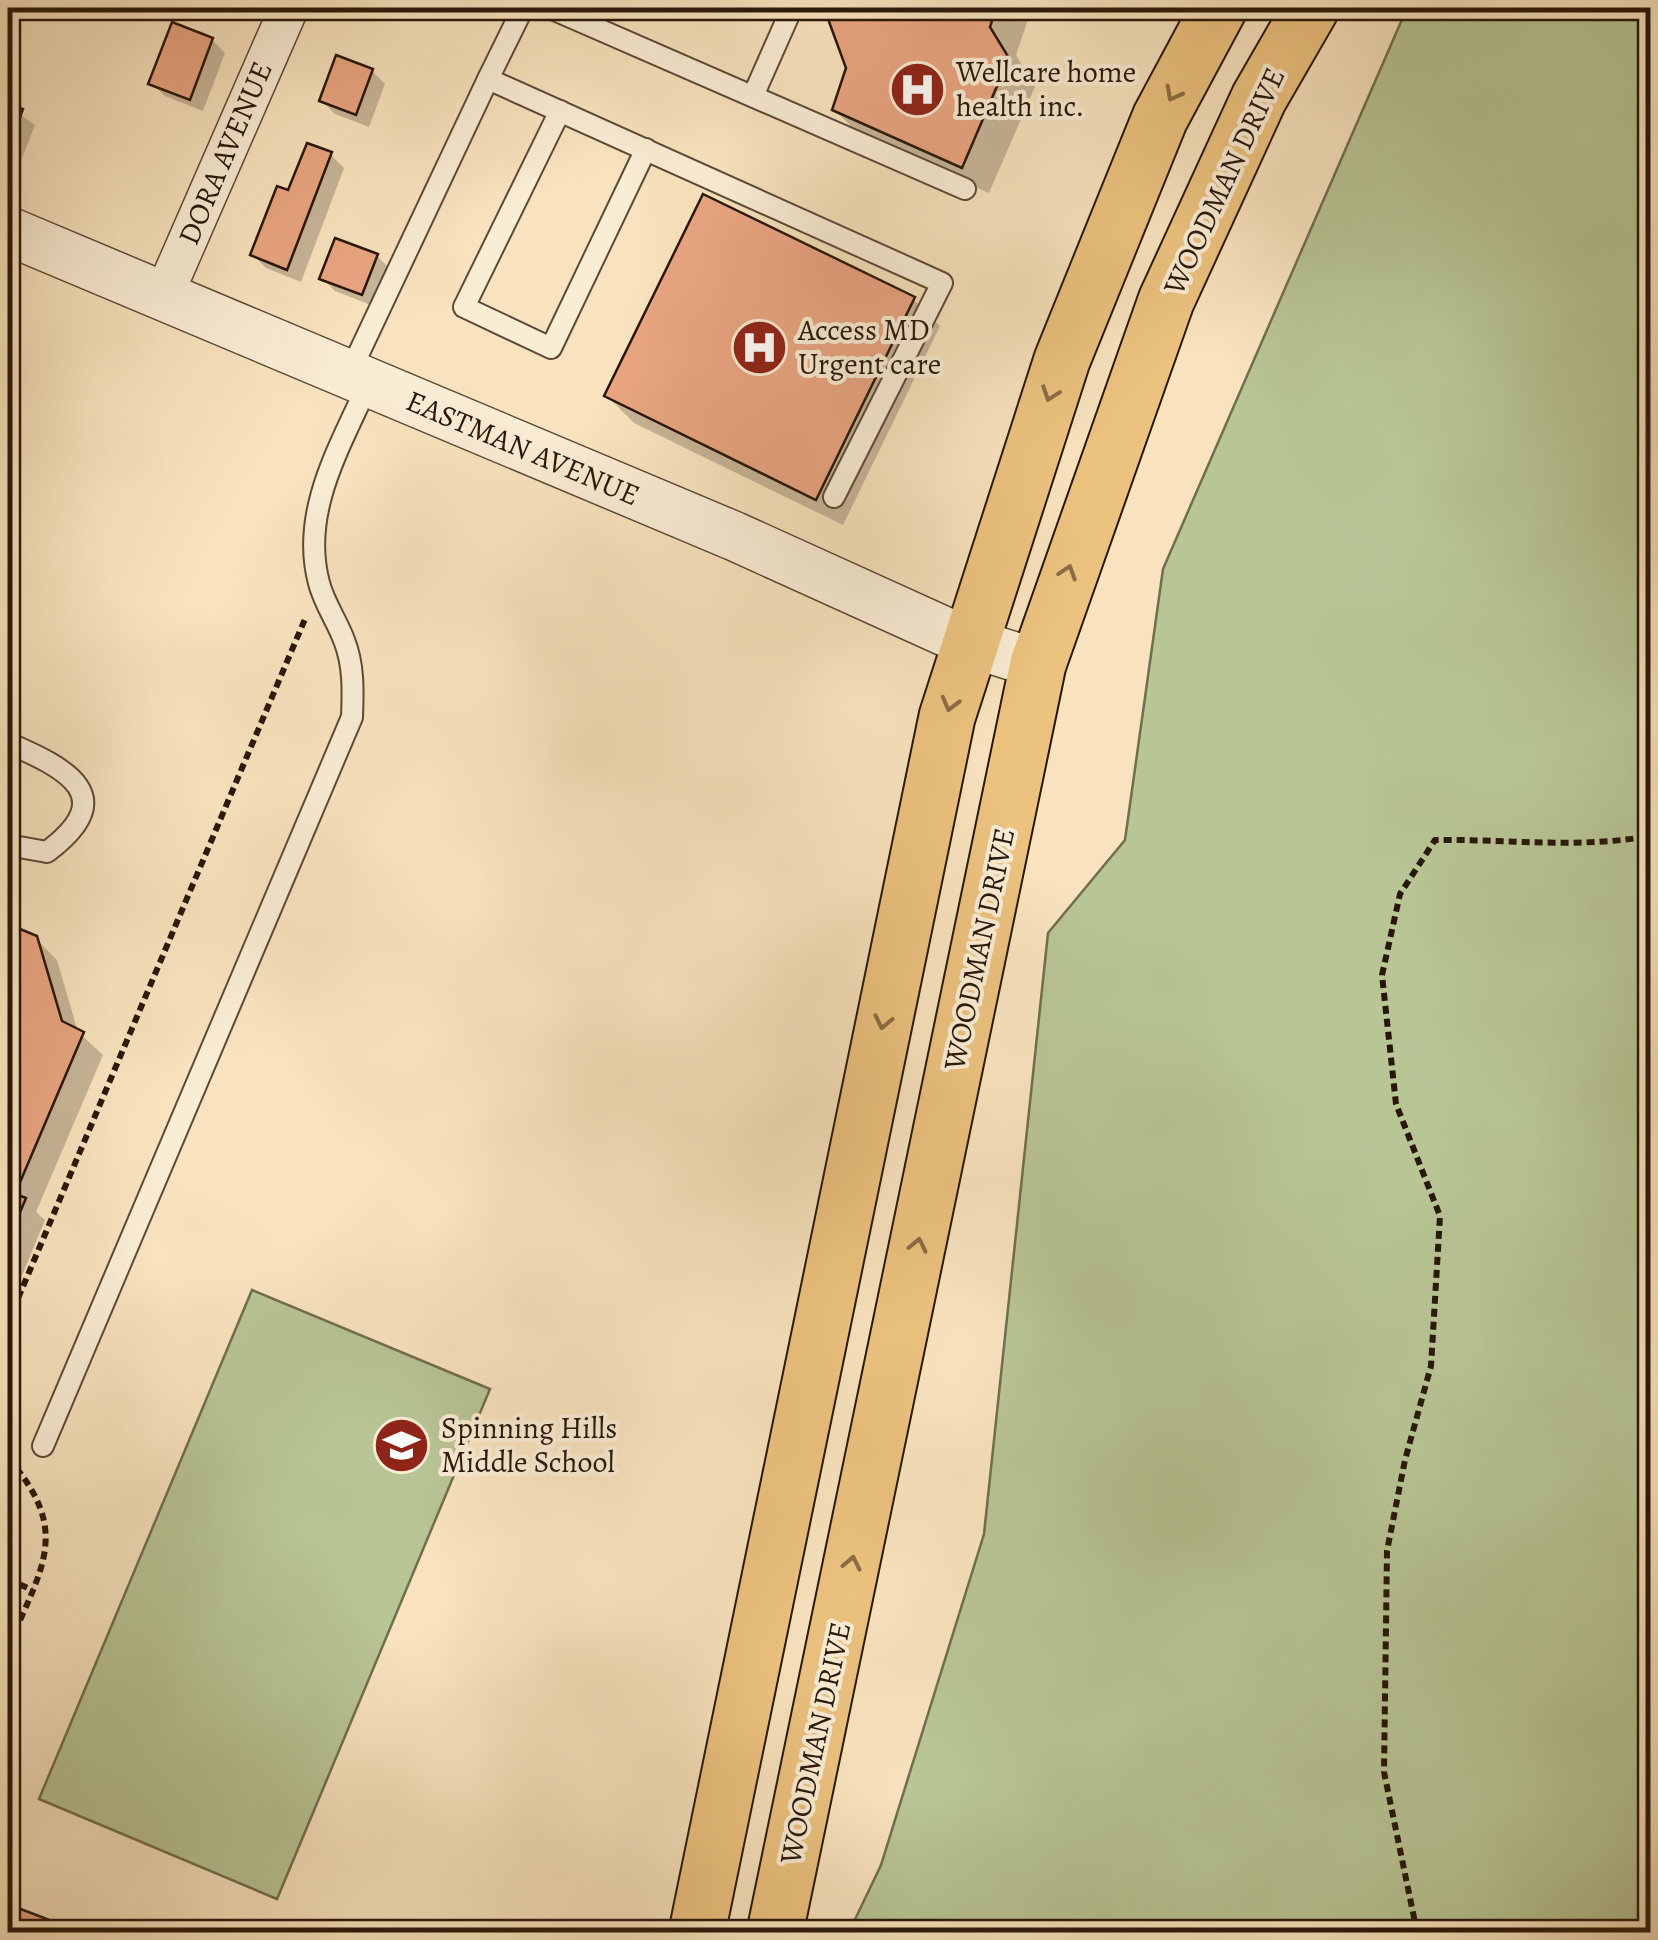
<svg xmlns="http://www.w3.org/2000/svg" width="1658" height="1940" font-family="Alegreya,serif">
<rect width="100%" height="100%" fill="#f8e3be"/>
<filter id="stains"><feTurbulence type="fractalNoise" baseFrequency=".002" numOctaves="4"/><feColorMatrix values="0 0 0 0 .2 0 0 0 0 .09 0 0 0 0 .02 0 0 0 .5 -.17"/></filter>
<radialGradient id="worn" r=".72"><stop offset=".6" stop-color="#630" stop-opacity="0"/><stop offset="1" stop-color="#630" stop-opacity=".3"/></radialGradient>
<!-- green -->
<g fill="#b8c595" stroke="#706e4f" stroke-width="2.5">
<polygon points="1407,8 1650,8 1650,1932 849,1932 881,1865 984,1534 1048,933 1125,840 1163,569"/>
<polygon points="252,1290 490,1389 277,1899 39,1799"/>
</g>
<!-- shadow -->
<g fill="#0003">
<polygon points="827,8 1032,8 1016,55 1035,87 989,193 862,137 835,110 849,68"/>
<polygon points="212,40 225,53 203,111 165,96 151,83"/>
<polygon points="372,71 385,84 369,127 335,114 322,101"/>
<polygon points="8,106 35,125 17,171 8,167"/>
<polygon points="308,146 331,155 344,168 301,282 266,268 253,255 290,194"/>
<polygon points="377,256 390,269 376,307 335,291 322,278"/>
<polygon points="913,299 940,326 843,525 634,423 607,396"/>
<polygon points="8,927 36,939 57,960 78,1032 103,1055 36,1212 45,1220 8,1309"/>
<polygon points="51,1923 56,1932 23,1932 14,1924"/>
</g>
<!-- building -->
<g fill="#e9a581" stroke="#281709" stroke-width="2.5">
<polygon points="824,8 996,8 990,27 1009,58 962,168 832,110 846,68"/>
<polygon points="172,22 213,38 190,100 148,84"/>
<polygon points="336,55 373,69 356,115 319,101"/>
<polygon points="8,104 23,109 8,150"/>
<polygon points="307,143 332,152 287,270 250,255 277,186 288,190"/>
<polygon points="703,194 915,297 816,500 604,396"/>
<polygon points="335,238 378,254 362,295 319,279"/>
<polygon points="8,924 37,936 62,1021 84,1032 15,1194 26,1198 8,1241"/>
<polygon points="18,1908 52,1921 48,1932 11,1924"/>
</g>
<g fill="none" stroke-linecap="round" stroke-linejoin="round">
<defs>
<g id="service">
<polyline points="550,8 965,189"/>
<polyline points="488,79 523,8"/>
<polyline points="753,96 792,8"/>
<polyline points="560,111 464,307 551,348 646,149"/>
<polyline points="349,374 488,79 942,283 834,497"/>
<path d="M 8,743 C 66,768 122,796 47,852 L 8,845"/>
<path d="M 43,1446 L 352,717 C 353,691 354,665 344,640 C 337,621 324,603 319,583 C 300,512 340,447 368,384"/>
</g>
<polyline id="minor" points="162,299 289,8"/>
<polyline id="tertiary" points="8,231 734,536 968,642 1038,664"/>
<g id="primary">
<polyline points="697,1932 947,717 1062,360 1160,118 1219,8"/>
<polyline points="775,1932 1038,664 1166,301 1259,98 1311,8"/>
</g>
</defs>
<!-- service casing -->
<use href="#service" stroke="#5c4a36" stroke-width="24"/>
<!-- minor casing -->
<use href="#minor" stroke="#5c4a36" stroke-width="41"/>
<!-- tertiary casing -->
<use href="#tertiary" stroke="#5c4a36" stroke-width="51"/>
<!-- primary casing -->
<use href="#primary" stroke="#281709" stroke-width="59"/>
<!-- path -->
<g stroke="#281709" stroke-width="6" stroke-dasharray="8 5" stroke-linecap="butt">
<polyline points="8,1322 305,619"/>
<path d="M 8,1458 C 73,1532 41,1568 8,1648"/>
<polyline points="8,1579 32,1590"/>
<path d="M 1417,1932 L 1384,1772 L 1387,1551 L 1405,1460 L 1431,1366 L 1440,1216 L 1396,1104 L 1382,975 L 1400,894 L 1435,840 C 1508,839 1578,849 1650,836"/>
</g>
<!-- service -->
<use href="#service" stroke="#faedd5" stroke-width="20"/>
<!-- minor -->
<use href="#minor" stroke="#faedd5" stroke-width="38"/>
<!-- tertiary -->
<use href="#tertiary" stroke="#faedd5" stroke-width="48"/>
<!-- primary -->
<use href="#primary" stroke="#ecc27f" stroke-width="55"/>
</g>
<!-- one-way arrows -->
<defs><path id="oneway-chevron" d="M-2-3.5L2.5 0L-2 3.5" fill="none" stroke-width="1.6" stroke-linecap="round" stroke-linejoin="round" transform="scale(2.5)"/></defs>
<g stroke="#8a6c44">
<use href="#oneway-chevron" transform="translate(1173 94) rotate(118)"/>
<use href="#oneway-chevron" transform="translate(1050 394) rotate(109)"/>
<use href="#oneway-chevron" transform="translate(1068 572) rotate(-72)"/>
<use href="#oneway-chevron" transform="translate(950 704) rotate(105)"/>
<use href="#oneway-chevron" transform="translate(883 1022) rotate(102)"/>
<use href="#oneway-chevron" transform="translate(918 1245) rotate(-78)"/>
<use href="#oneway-chevron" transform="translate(852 1563) rotate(-78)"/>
</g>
<!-- icons -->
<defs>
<symbol id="hospital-disc" viewBox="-11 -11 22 22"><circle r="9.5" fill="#8f2418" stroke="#faedd5"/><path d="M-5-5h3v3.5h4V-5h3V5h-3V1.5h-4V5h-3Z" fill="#fff"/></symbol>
<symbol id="school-disc" viewBox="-11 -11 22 22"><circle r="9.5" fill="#8f2418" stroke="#faedd5"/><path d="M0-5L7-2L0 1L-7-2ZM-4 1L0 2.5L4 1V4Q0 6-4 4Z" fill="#fff"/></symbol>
</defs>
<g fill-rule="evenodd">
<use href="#hospital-disc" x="886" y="58" width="63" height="63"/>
<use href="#hospital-disc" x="728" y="316" width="63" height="63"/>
<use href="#school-disc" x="370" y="1414" width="63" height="63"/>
</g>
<g text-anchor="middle" stroke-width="8" stroke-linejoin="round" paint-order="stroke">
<!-- poi labels -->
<g font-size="30" fill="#281709" stroke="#faedd5" text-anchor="start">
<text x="956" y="82">Wellcare home<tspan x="956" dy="34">health inc.</tspan></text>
<text x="798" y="340">Access MD<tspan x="798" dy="34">Urgent care</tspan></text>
<text x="441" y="1438">Spinning Hills<tspan x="441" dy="34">Middle School</tspan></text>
</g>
<!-- street labels -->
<g font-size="30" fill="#281709" stroke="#faedd5">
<text transform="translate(225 153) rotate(-67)" y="10">DORA AVENUE</text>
<text transform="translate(1224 181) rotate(-65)" y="10">WOODMAN DRIVE</text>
<text transform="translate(523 448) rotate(23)" y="10">EASTMAN AVENUE</text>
<text transform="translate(979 949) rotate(-78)" y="10">WOODMAN DRIVE</text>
<text transform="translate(815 1743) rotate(-78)" y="10">WOODMAN DRIVE</text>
</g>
</g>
<!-- margin -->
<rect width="1658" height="1940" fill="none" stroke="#f8e3be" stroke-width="40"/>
<rect x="10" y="10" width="1638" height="1920" fill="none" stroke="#281709" stroke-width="5"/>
<rect x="20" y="20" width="1618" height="1900" fill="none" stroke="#281709" stroke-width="2.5"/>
<rect width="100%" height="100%" filter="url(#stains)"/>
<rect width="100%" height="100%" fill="url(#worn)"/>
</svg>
